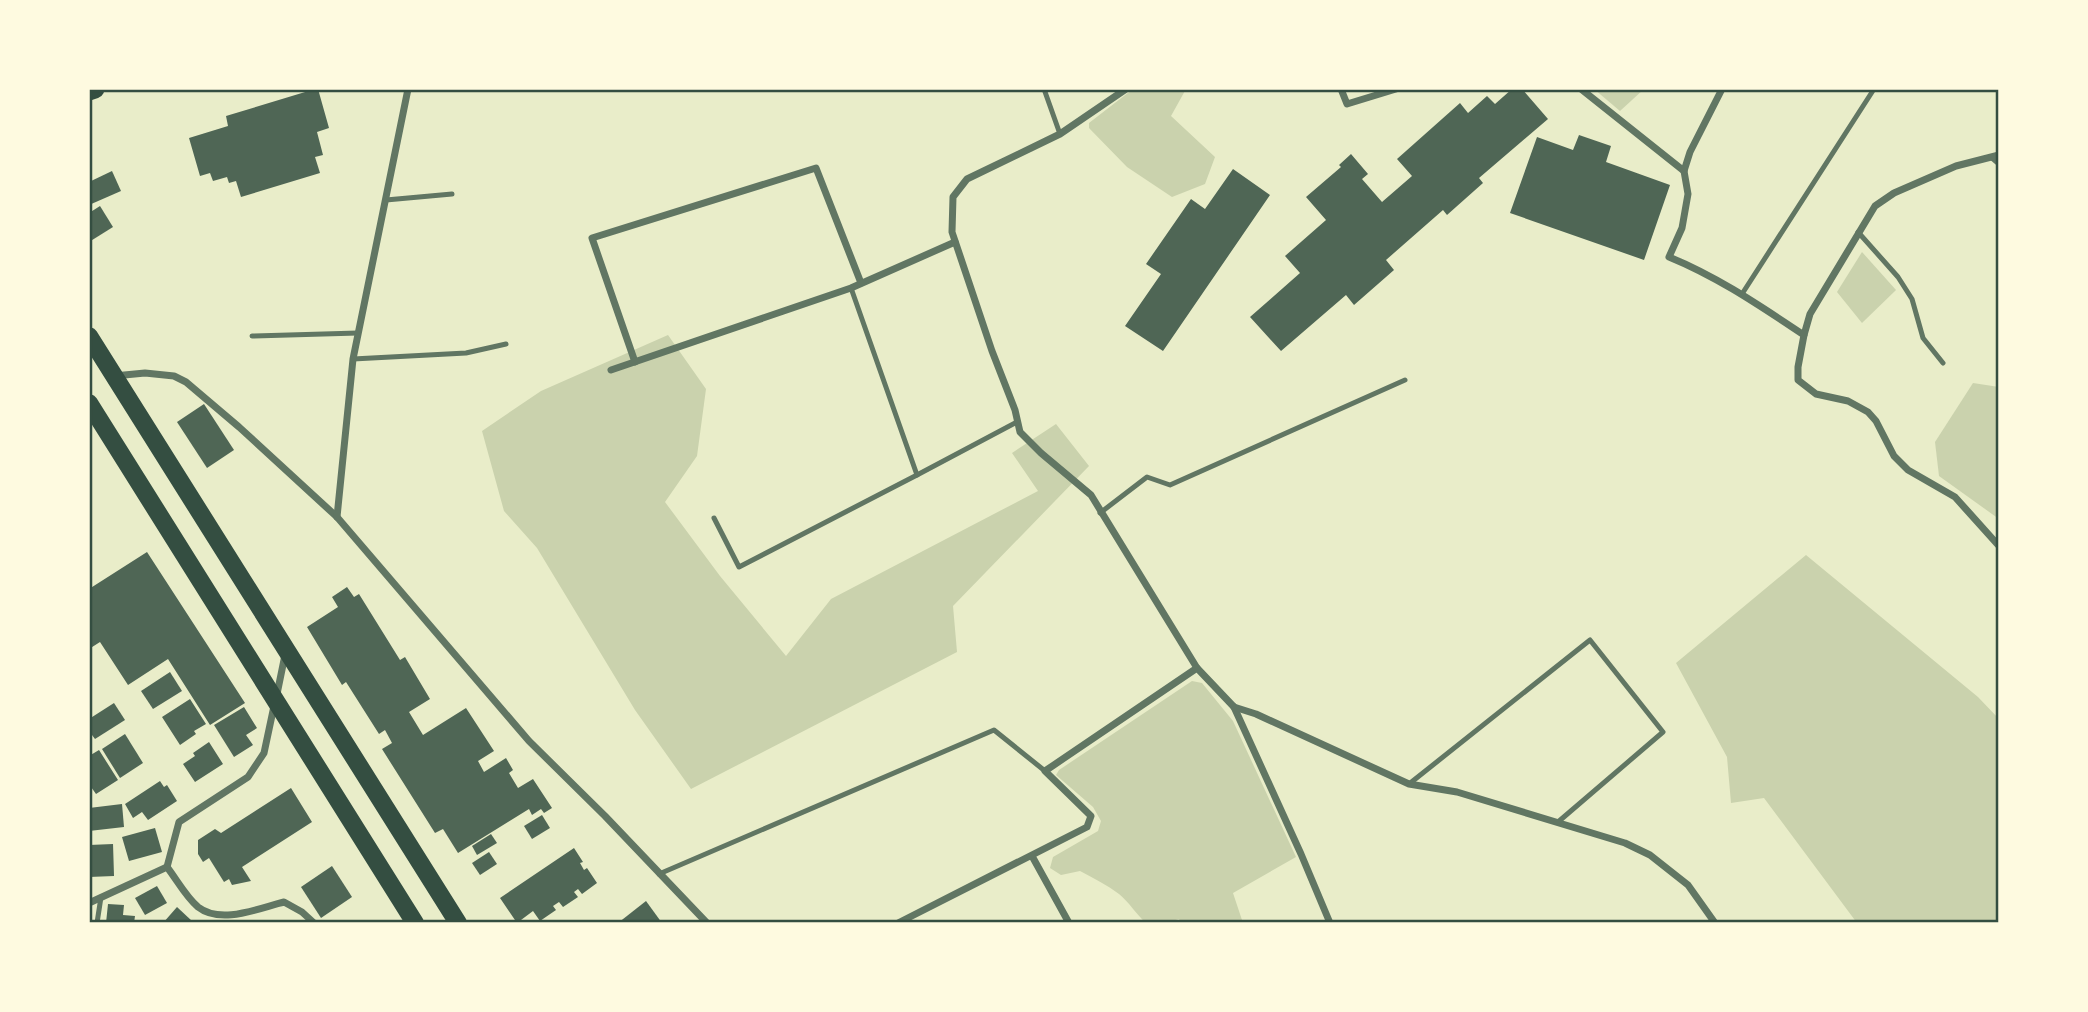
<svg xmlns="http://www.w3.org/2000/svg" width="2088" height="1012" font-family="'Nunito Sans',sans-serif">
<rect width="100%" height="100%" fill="#e9edc9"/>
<!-- green -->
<g fill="#cad2ad">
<polygon points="1133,89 1186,89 1171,116 1215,157 1205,184 1172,197 1127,167 1089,128 1089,123"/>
<polygon points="1594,89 1644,89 1620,111"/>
<polygon points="1862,252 1896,290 1862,323 1837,292"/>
<polygon points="668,335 706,389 697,456 665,502 720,576 786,656 831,599 1038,491 1012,453 1056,424 1089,466 953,606 957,652 691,789 635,710 537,548 504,511 482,431 541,391"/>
<polygon points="1973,383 1999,387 1999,519 1939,476 1935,442"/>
<polygon points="1806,555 1978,697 1999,719 1999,923 1857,923 1764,798 1731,803 1727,757 1676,663"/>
<path d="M 1192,681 L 1202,683 L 1233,721 L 1296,857 L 1233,893 L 1243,923 L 1181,923 L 1179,919 L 1165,923 L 1146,923 C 1136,914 1129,902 1119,894 C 1107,885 1093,878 1080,871 L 1061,875 L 1050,868 L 1053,857 L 1098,831 L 1101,821 L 1093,807 L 1056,775 L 1059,770 Z"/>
</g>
<!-- building -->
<g fill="#4f6655">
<polygon points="315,89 318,89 329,128 317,132 323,155 315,157 320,173 241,197 236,181 229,183 227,177 213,181 210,173 200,176 189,138 228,126 226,116"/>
<polygon points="1512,89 1522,89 1548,119 1479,178 1483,183 1447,215 1443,210 1386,260 1394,270 1354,305 1346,295 1281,351 1250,317 1300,273 1285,256 1326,220 1306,197 1341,167 1339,165 1351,154 1368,174 1362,179 1382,202 1412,176 1397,159 1460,103 1468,113 1487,96 1495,104"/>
<polygon points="1579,135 1611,146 1606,162 1670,185 1644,260 1510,213 1537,137 1573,150"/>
<polygon points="1233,169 1270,195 1163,351 1125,326 1161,274 1146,264 1191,199 1205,209"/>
<polygon points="112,171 121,191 89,205 89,182"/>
<polygon points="100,206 113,227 89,242 89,213"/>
<polygon points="204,404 234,450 207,468 177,422"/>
<polygon points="147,552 245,703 210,725 168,659 128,685 100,642 89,649 89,589"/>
<polygon points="347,587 354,597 359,594 400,660 405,657 430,699 409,712 423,735 466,708 494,751 478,761 484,772 506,758 513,770 509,773 518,788 533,779 552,808 544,813 541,809 532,815 529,809 458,853 443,829 435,833 382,749 392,743 385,730 379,734 346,682 342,685 307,627 338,607 332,597"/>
<polygon points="170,672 182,691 153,709 141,691"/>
<polygon points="190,699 206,724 194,731 196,734 180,745 162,717"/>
<polygon points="114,703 125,720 95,739 89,731 89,719"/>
<polygon points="244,707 257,728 246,735 253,745 234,757 214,725"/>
<polygon points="125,734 143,763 120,778 102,749"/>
<polygon points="209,742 223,764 195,782 183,764 195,756 193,753"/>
<polygon points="99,750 118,780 96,794 89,784 89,776 92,774 89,770 89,756"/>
<polygon points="160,781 164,787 167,785 177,801 148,820 142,812 133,818 125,804"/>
<polygon points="291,788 312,822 242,867 251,881 232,885 229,879 224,882 209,858 203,862 198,854 198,840 215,829 221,833"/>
<polygon points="122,804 124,827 89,831 89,808"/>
<polygon points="542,815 550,828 532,839 524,826"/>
<polygon points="155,828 162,852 129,861 122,837"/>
<polygon points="491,834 497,843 477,855 472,846"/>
<polygon points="113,844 114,876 89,877 89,845"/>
<polygon points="574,848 583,862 580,863 584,870 587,868 597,883 582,894 578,889 574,892 578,897 563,907 559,902 553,906 556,910 540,921 533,911 517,923 500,898"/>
<polygon points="489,852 497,864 480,875 472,863"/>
<polygon points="332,866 352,897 321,918 301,887"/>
<polygon points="157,886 167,903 145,915 135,898"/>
<polygon points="646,901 662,923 618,923"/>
<polygon points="108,904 124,905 123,915 135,916 134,923 106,923"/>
<polygon points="177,907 192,921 190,923 163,923"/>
</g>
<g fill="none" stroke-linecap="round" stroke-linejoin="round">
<!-- service -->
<g stroke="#617663" stroke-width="5">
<polyline points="1044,89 1060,134"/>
<polyline points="1992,158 1999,164"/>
<polyline points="386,200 452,194"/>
<polyline points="1858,232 1898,277 1912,299 1923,338 1943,363"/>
<polyline points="851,288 917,475"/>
<polyline points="1742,294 1874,89"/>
<polyline points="252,336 358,333"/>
<polyline points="353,359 466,353 506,344"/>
<polyline points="1100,513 1147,477 1170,485 1405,380"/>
<polyline points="714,518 739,567 917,475 1017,422"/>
<polyline points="1409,784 1590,640 1663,732 1558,822"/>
<polyline points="659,874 994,730 1045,771"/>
<polyline points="97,923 101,897"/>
</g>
<!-- minor -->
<g stroke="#617663" stroke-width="7">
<polyline points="1126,89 1060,134 967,179 953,197 952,232 992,351 1015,410 1020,432 1041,453 1091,495 1197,668"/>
<polyline points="1341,89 1347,104 1396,89"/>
<polyline points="1581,89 1684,171"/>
<path d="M 1722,89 L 1690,152 L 1684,171 L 1688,194 L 1682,228 L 1669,257 C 1718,277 1760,306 1804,335 L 1798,367 L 1798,380 L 1816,394 L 1848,401 L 1868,412 L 1876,421 L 1894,456 L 1908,470 L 1955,497 L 1999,546"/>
<polyline points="1804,335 1810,314 1875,206 1894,193 1956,166 1999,155"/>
<polyline points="635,362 592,238 816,168 861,283"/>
<polyline points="611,370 851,288 955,242"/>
<polyline points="114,376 145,373 174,376 186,382 239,427 337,517 529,741 605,816 707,923"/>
<polyline points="337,517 353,359 408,89"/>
<polyline points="277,694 285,655"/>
<polyline points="1234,707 1301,854 1330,923"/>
<polyline points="1032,856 1069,923"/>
<polyline points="167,867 179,822 248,777 264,753 274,706"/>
<path d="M 89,903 L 167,867 C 177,880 186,897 198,907 C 221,925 259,908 284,902 L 302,912 L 314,923"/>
<polyline points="898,923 1087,827 1091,816 1045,771 1197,668 1234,707 1256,714 1409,784 1457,792 1625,843 1650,855 1688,885 1715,923"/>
</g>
<!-- primary -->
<g stroke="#344e41" stroke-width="18">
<polyline points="89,336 458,923"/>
<polyline points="89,403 415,923"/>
</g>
<!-- trunk -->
<polyline stroke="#344e41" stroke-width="19" points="89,91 95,89"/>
</g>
<!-- border -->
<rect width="2088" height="1012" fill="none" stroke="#fefae0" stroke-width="182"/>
<rect x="91" y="91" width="1906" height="830" fill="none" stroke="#344e41" stroke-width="2.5"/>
</svg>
